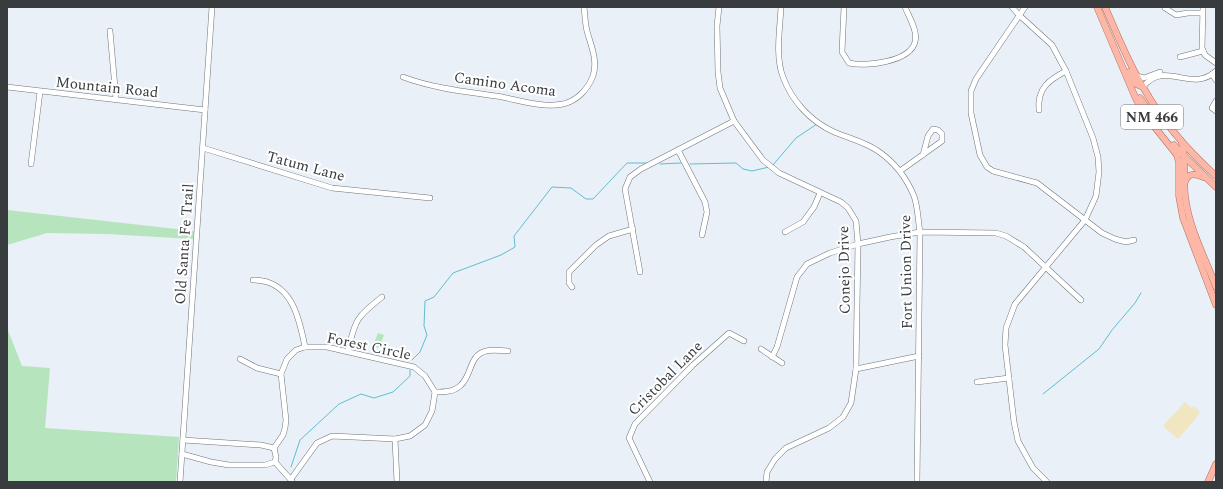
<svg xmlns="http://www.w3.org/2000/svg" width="1223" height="489" font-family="Spectral,serif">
<rect width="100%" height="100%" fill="#e9f0f7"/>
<!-- green -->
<g fill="#b6e4bd">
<polygon points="7,210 194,231 193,239 107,234 47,233 7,245"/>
<polygon points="7,328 22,366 50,368 45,428 179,437 176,482 7,482"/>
<polygon points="378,333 384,335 379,348 373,346"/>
</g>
<!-- sand -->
<polygon fill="#f0e6c0" points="1185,402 1192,408 1194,406 1200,412 1197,416 1197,417 1178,439 1163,426"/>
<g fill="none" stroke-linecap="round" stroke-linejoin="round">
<!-- stream -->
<g stroke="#5fbfd0" stroke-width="1">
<polyline points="660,164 681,163"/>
<polyline points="690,164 736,163 743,169 752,171 769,167"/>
<polyline points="773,165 796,138 817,124"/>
<polyline points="412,360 420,352 427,335 424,326 425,301 434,297 453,273 501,255 515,247 514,236 552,187 571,188 586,199 593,199 627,163 646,163"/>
<polyline points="1043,394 1099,349 1112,330 1135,303 1141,293"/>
<polyline points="291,467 300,440 339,404 361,394 374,398 393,392 410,376 410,370"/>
</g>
<defs>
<g id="minor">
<polyline points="719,7 717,26 718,72 720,88 734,121 763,160 779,173 841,202 848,208 856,221 858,244 856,369 851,403 843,417 829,428 786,448 775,459 767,472 766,482"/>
<path d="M 781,7 C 780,29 775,56 783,77 C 792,101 810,121 834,132 C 848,138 865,142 878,151 C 894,162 907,179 914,196 C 918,207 918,221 920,232 L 917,482"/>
<path d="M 844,7 L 842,52 L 849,63 C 865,67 910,62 915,42 C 918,31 909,17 905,7"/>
<polyline points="1012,7 1019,15 1052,45 1066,71 1093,138 1098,157 1099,172 1096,196 1085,220 1015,304 1006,328 1005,345 1014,422 1018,441 1033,468 1047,482"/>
<polyline points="1025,7 976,79 971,91 971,113 980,155 987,167 993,171 1037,183 1102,233 1115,239 1126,242 1134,240"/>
<polyline points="1203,7 1202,48 1205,55 1216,63"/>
<polyline points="1165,8 1176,15 1188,13 1202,13"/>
<polyline points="110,31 116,99"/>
<polyline points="1180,57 1203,51"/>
<polyline points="1212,74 1216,80"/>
<polyline points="1137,76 1144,78 1160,72"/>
<path d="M 403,77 C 435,89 470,92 502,97 C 521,101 544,108 563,104 C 577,101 588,89 593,76 C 598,60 591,46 587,31 C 585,23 585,15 584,7"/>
<polyline points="7,87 205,110"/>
<path d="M 1143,87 C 1165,59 1191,94 1216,71"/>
<polyline points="1216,101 1212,108 1216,111"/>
<path d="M 1039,110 C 1037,88 1049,80 1066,71"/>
<polyline points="203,148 332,188 430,198"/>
<polyline points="678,150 705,202 707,212 702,235"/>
<polyline points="31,164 40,92"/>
<polyline points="900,171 942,141 942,134 938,130 933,129 928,136 923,155"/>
<polyline points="785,232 803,222 814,207 820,193"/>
<polyline points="640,272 625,189 630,177 641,169 734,121"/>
<path d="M 253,280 C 291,280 299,316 305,347"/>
<polyline points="572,287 569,283 569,272 596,245 609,236 633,229"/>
<polyline points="761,349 782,363"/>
<path d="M 348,351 C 355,319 357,317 382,297"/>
<polyline points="772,357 777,347 797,277 807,264 830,253 858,244 890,237 920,232 996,233 1006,236 1024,247 1081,300"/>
<polyline points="240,359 257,368 281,374"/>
<polyline points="856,369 919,356"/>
<polyline points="977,382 1009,378"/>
<path d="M 435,392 C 443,392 455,392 461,385 C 472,375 469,355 486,351 C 493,349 501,351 508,351"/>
<polyline points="395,439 397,482"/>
<polyline points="183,440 261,445 274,448"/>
<polyline points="274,448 283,435 285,428 286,420 281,374 287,359 296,350 305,347 327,347 414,367 425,376 435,392 432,411 425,425 410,436 395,439 332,436 317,443 291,479"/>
<polyline points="274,448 276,457 275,462"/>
<polyline points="182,454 211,462 229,465 265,465 275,462"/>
<polyline points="275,462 292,481"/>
<polyline points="180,482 212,7"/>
<polyline points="650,482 629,438 635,424 693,365 729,333 744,341"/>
</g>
<g id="major">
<polyline points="1097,7 1136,99 1153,125 1177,155 1179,163 1179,196 1183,218 1216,305"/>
<path d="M 1105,7 C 1117,34 1128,62 1143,87 C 1162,121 1187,150 1216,176"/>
<polyline points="1129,72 1136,84 1143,87"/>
<polyline points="1140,98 1158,125"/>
<path d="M 1182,143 C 1187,162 1182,183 1186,202 C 1190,230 1206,260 1216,287"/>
<polyline points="1174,145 1185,157 1216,187"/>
<path d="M 1185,182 C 1188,172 1196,174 1203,177"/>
<polyline points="1208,482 1216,464"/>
</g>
</defs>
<!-- minor casing -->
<use href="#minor" stroke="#6d747a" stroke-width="6"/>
<!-- major casing -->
<use href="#major" stroke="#b86d5c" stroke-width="7"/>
<!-- minor -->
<use href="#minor" stroke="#fff" stroke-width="5"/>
<!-- major -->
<use href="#major" stroke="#fdb7a7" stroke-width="6"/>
</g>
<g text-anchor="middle" stroke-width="4" stroke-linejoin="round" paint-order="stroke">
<!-- shield labels -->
<rect fill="#fff" stroke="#747679" stroke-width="1" x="1121" y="105" width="62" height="24" rx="3"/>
<g font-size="14" font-weight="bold" fill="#393c3f">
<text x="1152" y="122">NM 466</text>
</g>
<!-- street labels -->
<g font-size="15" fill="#393c3f" stroke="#fff">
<text transform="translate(505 84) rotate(8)" y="5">Camino Acoma</text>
<text transform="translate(107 87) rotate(6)" y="5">Mountain Road</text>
<text transform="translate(306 166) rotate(15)" y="5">Tatum Lane</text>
<text transform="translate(184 244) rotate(-86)" y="5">Old Santa Fe Trail</text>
<text transform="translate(844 270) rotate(-91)" y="5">Conejo Drive</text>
<text transform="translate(906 272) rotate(-91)" y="5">Fort Union Drive</text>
<text transform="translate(369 346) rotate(12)" y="5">Forest Circle</text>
<text transform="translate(665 378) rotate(-45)" y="5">Cristobal Lane</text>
</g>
</g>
<!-- border -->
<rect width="1223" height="489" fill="none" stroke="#393c3f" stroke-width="16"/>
</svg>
